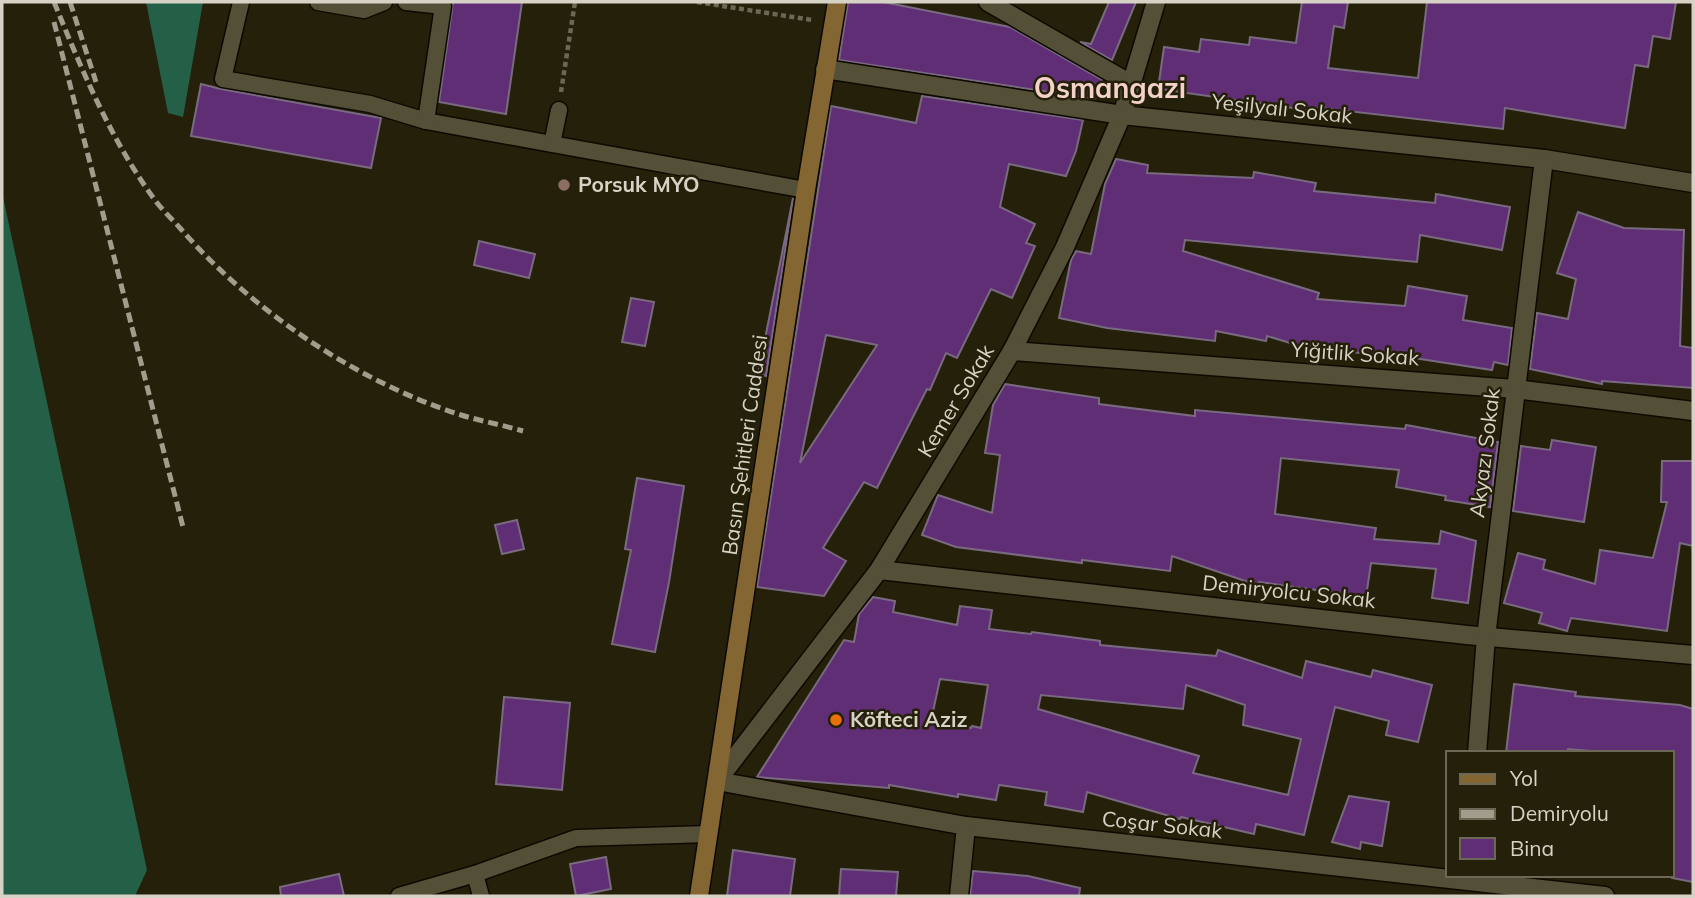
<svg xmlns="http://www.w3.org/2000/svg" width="1695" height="898" font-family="Mulish,sans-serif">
<rect width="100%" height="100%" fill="#252009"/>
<!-- forest -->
<g fill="#246048">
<polygon points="146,2 203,2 183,117 168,113"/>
<polygon points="2,192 147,870 135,896 2,896"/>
</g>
<!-- building -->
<g fill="#5f2e75" stroke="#796a80" stroke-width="2" fill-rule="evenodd">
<polygon points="453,2 522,2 506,114 439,102"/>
<polygon points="848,2 883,2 1010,27 1102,80 1095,99 839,60"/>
<polygon points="1109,2 1136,2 1112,60 1080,42 1091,44"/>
<polygon points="1302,2 1348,2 1344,28 1334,26 1328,68 1418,78 1427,2 1676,2 1670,39 1653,36 1648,67 1635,65 1625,128 1505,108 1503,129 1322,108 1322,112 1158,89 1164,47 1199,52 1201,39 1249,45 1250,37 1296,43"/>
<polygon points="201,84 221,89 381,118 371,168 191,136"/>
<path d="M 922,96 L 1083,120 L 1076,151 L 1066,176 L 1009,164 L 1000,207 L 1035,224 L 1026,243 L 1035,246 L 1012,298 L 991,289 L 957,358 L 946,353 L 930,390 L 927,389 L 877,488 L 864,482 L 823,548 L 846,561 L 824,596 L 757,587 L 831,106 L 916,123 ZM 826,335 L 877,345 L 800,463 Z"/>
<polygon points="1116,159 1148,165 1147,173 1253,178 1254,172 1316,183 1314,191 1435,203 1436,194 1510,207 1502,250 1420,235 1417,262 1185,240 1183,251 1319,293 1317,299 1405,306 1408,286 1467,296 1463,320 1512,328 1508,365 1494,362 1492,370 1401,356 1310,349 1267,336 1266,341 1216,331 1215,341 1107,328 1059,318 1071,260 1076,251 1091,254 1105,184"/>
<polygon points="793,198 766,376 758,374"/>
<polygon points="1578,212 1624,228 1684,230 1680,346 1693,348 1693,388 1602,381 1602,384 1530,369 1537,313 1568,319 1576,279 1557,273"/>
<polygon points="479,241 535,254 529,278 474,265"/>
<polygon points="631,298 654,302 645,346 622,342"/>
<polygon points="1005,384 1099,398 1099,404 1195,416 1195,410 1405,429 1406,425 1498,442 1490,507 1445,500 1446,496 1396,487 1399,470 1281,458 1275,514 1376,528 1374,539 1439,544 1441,531 1476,541 1468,603 1432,598 1436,569 1371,563 1366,597 1259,582 1257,585 1172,556 1170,571 1082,560 1082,563 956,547 922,535 938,495 992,513 1000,455 985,453 993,405"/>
<polygon points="1552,440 1596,447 1584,522 1513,511 1521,446 1550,450"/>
<polygon points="1662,461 1693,461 1693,546 1680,543 1667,631 1571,618 1567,631 1539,623 1542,613 1504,603 1518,553 1545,560 1543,569 1595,584 1600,550 1653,558 1667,502 1661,502"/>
<polygon points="637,478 684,486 669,582 655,652 612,644 631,550 625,549"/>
<polygon points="517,520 524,549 502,554 495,525"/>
<path d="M 873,597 L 895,601 L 893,612 L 957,625 L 960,606 L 992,610 L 989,629 L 1031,634 L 1032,632 L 1100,641 L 1100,645 L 1216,656 L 1218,650 L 1302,678 L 1306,661 L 1371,677 L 1373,670 L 1432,685 L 1418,742 L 1386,735 L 1389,721 L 1335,707 L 1304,835 L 1256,824 L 1254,834 L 1181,817 L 1180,819 L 1087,792 L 1083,812 L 1045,805 L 1047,792 L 999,785 L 996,800 L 958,794 L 958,797 L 889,785 L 889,788 L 757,777 L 844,640 L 854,642 L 859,614 ZM 940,679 L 988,685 L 981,728 L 972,726 L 971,728 L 931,721 ZM 1186,685 L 1245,705 L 1243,725 L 1301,739 L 1288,795 L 1193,773 L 1199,756 L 1038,709 L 1041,695 L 1183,709 Z"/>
<polygon points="1514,684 1576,692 1575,696 1680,705 1693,709 1693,882 1672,878 1672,753 1616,753 1568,749 1568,753 1506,753"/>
<polygon points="504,697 570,703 562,790 496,784"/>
<polygon points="1349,796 1389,802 1382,846 1361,842 1360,849 1332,842"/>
<polygon points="733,850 795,859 790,896 727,896"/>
<polygon points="606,857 611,889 576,896 570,864"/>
<polygon points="841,869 898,872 896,896 839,896"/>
<polygon points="973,871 1028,876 1080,888 1079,896 970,896"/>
<polygon points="339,874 344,896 281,896 280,887"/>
</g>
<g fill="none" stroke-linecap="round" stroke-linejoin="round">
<defs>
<g id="lane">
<polyline points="241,2 223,79 370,104 426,121 552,144"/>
<polyline points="318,2 364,10 384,2"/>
<polyline points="406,2 443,6 426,121"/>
<polyline points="559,110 552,144 806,190"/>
<polyline points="475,874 576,838 709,834"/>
<polyline points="399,896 475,874 481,896"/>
</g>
<g id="street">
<polyline points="988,2 1131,84"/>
<polyline points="1156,2 1122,115 1065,247 1012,351 879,570 717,781 966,826 1605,896"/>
<polyline points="825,69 1122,115 1544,159 1693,183"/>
<polyline points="1012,351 1515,389 1693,411"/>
<polyline points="879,570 1467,635 1693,655"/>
<polyline points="1477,753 1486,637 1544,159"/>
<polyline points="959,896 966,826"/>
</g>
<polyline id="secondary" points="699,896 806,190 837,2"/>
</defs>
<!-- lane casing -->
<use href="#lane" stroke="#0e0900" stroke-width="19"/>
<!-- street casing -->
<use href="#street" stroke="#0e0900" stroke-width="21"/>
<!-- secondary casing -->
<use href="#secondary" stroke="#0e0900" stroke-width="21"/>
<!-- path -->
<g stroke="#6c6855" stroke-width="4.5" stroke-dasharray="5 3.5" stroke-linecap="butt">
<polyline points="697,2 812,20"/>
<polyline points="561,92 575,2"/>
</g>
<!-- lane -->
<use href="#lane" stroke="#544f37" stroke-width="16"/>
<!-- street -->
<use href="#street" stroke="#544f37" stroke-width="18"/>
<!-- secondary -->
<use href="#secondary" stroke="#846632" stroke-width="18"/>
<!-- rail -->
<g stroke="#a09d8d" stroke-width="5" stroke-dasharray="10 5" stroke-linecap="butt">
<path d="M 54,2 C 81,68 110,138 152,196 C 160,208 171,218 180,228 C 251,310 357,382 461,415 C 481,421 502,425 523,431"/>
<polyline points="70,2 96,82"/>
<polyline points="54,22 183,527"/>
</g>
</g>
<!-- markers -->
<circle fill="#8d6e63" stroke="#252009" stroke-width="2.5" cx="564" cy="185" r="7"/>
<circle fill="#e8710a" stroke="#252009" stroke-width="2.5" cx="836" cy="720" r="7"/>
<g text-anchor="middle" stroke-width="5" stroke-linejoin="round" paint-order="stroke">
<!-- street labels -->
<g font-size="21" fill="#d6d3c6" stroke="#252009">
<text transform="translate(1282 109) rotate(6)" y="7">Yeşilyalı Sokak</text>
<text transform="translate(1355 354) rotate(4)" y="7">Yiğitlik Sokak</text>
<text transform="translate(956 401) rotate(-59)" y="7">Kemer Sokak</text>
<text transform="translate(745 445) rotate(-82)" y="7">Basın Şehitleri Caddesi</text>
<text transform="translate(1485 453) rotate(-83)" y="7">Akyazı Sokak</text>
<text transform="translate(1289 592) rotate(6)" y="7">Demiryolcu Sokak</text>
<text transform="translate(1162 825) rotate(6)" y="7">Coşar Sokak</text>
</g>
<!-- poi labels -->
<g font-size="21" font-weight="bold" fill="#d6d3c6" stroke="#252009" text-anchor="start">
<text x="578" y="192">Porsuk MYO</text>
<text x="850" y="727">Köfteci Aziz</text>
</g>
<!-- district labels -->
<g font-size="28" font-weight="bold" fill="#f4d2c9" stroke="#252009">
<text x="1110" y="98">Osmangazi</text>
</g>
</g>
<!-- border -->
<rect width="1695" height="898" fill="none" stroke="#d6d3c6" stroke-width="7"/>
<!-- legend -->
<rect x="1446" y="751" width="228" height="126" fill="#252009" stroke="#6c6855" stroke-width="2"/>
<rect x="1460" y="774" width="35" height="10" fill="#846632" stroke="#6c6855" stroke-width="2"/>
<text x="1510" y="786" font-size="21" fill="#d6d3c6">Yol</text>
<rect x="1460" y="809" width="35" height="10" fill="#a09d8d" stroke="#6c6855" stroke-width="2"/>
<text x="1510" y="821" font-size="21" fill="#d6d3c6">Demiryolu</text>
<rect x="1460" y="838" width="35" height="21" fill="#5f2e75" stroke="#6c6855" stroke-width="2"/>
<text x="1510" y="856" font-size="21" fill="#d6d3c6">Bina</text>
</svg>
